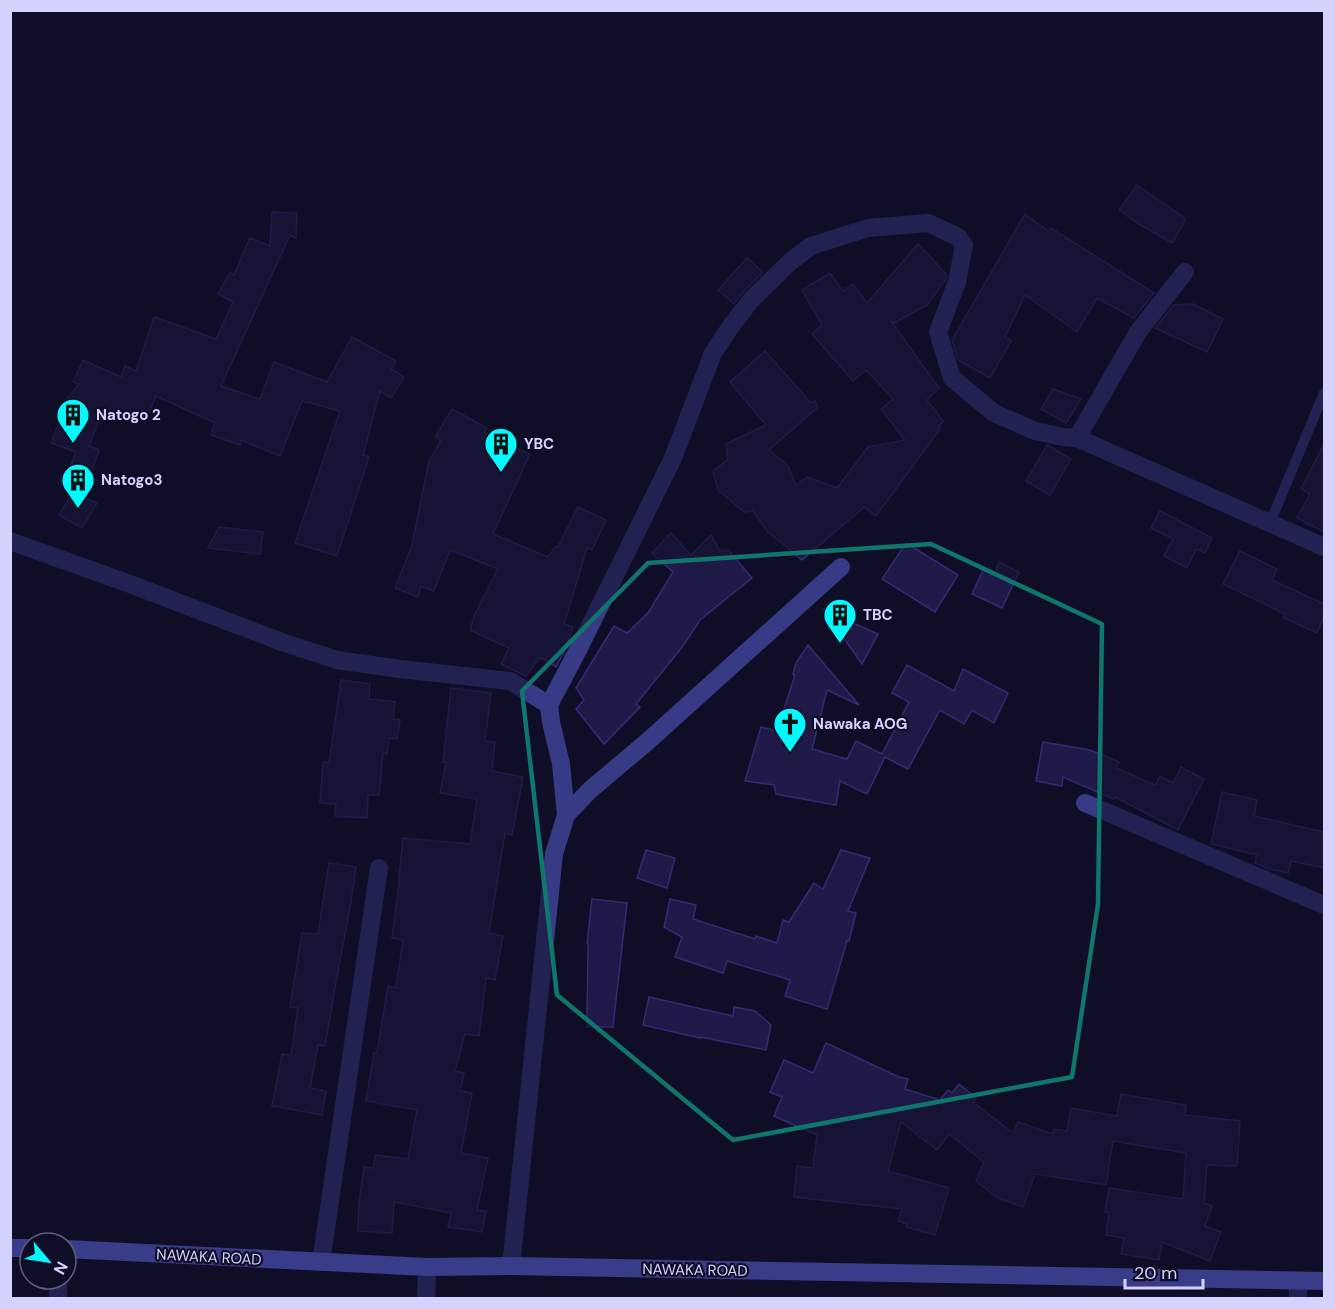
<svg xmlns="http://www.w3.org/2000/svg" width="1335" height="1309" font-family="'DM Sans',sans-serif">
<rect width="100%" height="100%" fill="#100e26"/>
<!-- building -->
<g fill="#1f1947" stroke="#332b74" stroke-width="1.5">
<polygon points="1137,185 1186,219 1172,243 1139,224 1119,210"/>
<polygon points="272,212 297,213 296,238 290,235 221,386 260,399 274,362 327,382 352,337 396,361 391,369 404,377 391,398 380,391 363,455 369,457 337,556 295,543 340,411 302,401 280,456 241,440 240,445 211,435 215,423 156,396 146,420 130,413 128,418 104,407 89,446 99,450 91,473 71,465 76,452 51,443 67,399 79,384 73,382 83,360 121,377 125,366 136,371 154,317 216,339 233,302 218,294 230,273 234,275 250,238 270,246"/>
<polygon points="1025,214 1048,231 1051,228 1154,293 1134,318 1097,298 1077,332 1025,295 1005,337 1011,341 990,378 958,360 952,340"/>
<polygon points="918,244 947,275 946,279 927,305 894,323 891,321 939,388 927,400 943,421 939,426 940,429 876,516 864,507 802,560 768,532 753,511 744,512 718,490 713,471 728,459 726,444 766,425 730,382 765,351 811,403 815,401 818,407 769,450 788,466 796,485 808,477 837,488 868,447 905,440 881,409 893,399 866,370 853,381 812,334 822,325 802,290 830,273 843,291 853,284 867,303"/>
<polygon points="747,258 763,272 743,292 734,304 718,290"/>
<polygon points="1193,304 1223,319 1207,352 1155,328 1174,305"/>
<polygon points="1053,389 1081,399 1066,423 1041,409"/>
<polygon points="452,409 487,428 484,433 530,454 493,534 548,557 556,546 558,547 578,507 606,520 592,550 587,548 564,624 573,627 564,652 556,667 540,657 526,676 501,664 509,648 470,630 474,616 498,569 450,550 434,591 421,586 418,597 395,588 412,545 429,461 441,441 435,437"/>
<polygon points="1324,444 1324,532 1297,518 1310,494 1301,489"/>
<polygon points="1047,445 1071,459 1050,495 1026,481"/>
<polygon points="73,492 97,503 82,528 59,515"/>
<polygon points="1160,511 1212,538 1205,553 1196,549 1187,568 1164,556 1173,539 1151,528"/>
<polygon points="219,527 263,532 260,554 208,548"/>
<polygon points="671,533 691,555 711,535 720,551 729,551 752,578 700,620 683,646 636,704 640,707 604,744 576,709 584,700 576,688 614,626 627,633 648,613 673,572 652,553"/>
<polygon points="906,543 958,575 935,612 882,579"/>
<polygon points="1240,551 1277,569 1272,580 1324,604 1324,616 1317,633 1284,618 1285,614 1223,584"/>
<polygon points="999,562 1019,572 1002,608 972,594 984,568 995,573"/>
<polygon points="824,610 878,634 862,664"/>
<polygon points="808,645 859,705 827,690 812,749 847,759 856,741 882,754 909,702 892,693 907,665 954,691 963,669 1008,693 994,723 972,710 964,724 940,710 908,769 885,757 867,794 840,781 836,805 776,794 774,785 745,781 761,727 777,731 795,675 793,674 796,663"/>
<polygon points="341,680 370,684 369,699 395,702 393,719 400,720 397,739 389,738 387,754 383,753 379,795 368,795 367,818 335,816 336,804 320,803 323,762 329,763"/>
<polygon points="451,688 491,693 485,741 495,742 492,771 523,777 512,835 505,833 489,933 503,936 495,980 486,978 479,1036 465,1034 455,1071 464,1073 460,1091 472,1093 461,1153 488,1158 477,1210 486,1211 482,1232 448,1227 451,1213 394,1202 392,1233 358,1231 359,1203 364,1167 374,1168 375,1155 408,1159 417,1110 366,1101 374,1053 377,1053 388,986 396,988 403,940 392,938 400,877 399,877 403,838 470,844 477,799 440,793 446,762 443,762"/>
<polygon points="1043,742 1090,750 1119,762 1116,768 1155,785 1160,776 1173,783 1181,767 1204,779 1178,830 1115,797 1114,799 1063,777 1062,786 1036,781"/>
<polygon points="1222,792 1257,800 1254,816 1324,832 1324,868 1291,861 1288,873 1266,868 1255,863 1257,855 1211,844"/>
<polygon points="646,850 675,858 667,888 637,878"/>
<polygon points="841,850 870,858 848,911 856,913 849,941 847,941 827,1009 785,996 790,980 727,961 723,973 675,957 682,937 664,927 670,899 696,905 693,919 755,939 756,936 777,943 783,920 789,922 814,883 823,889"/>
<polygon points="329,863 356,867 351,902 334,993 325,1046 318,1045 310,1088 326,1091 322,1115 272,1106 282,1054 291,1055 298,1008 290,1007 302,933 318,934"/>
<polygon points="592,899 627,903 613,1027 587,1027 588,943 587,943"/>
<polygon points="649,997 733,1016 734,1007 755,1011 771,1025 766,1050 700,1037 700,1038 643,1025"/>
<polygon points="826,1043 899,1077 908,1079 905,1089 940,1100 948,1090 952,1093 959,1084 976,1098 973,1102 1013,1133 1018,1122 1053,1134 1054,1129 1067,1131 1071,1108 1117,1116 1121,1094 1186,1105 1185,1115 1240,1121 1237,1166 1207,1165 1204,1203 1212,1206 1205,1226 1221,1232 1210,1261 1162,1242 1159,1260 1121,1254 1124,1238 1106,1235 1109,1213 1105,1212 1109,1188 1183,1199 1186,1153 1113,1141 1106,1185 1035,1174 1023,1207 998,1198 976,1181 984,1162 949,1134 937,1150 901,1122 888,1171 949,1188 935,1235 906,1227 907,1224 898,1221 902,1209 794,1197 797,1166 813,1168 817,1135 774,1116 782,1097 770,1092 784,1060 813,1073"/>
</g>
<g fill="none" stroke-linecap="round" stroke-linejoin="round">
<!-- lane -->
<polyline stroke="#373b86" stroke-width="10" points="1270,523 1324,393"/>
<!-- street -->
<g stroke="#373b86" stroke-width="18">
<polyline points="1077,438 1138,332 1185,272"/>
<polyline points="10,541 130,584 282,642 337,660 400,669 510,681 549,705 551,722 561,764 566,815"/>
<polyline points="549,705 578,650 673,458 713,353 731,326 751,300 790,262 811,246 868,228 928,223 958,237 964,245 957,282 938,332 952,378 994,413 1035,431 1063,437 1077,438 1324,547"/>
<polyline points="1085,803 1324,905"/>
<polyline points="321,1262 379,868"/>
<polyline points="511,1266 554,854 566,815 590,790 647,742 841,567"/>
<polyline points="58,1298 58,1279"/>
<polyline points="426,1298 427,1267"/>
<polyline points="1298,1298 1298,1281"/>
</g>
<!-- secondary -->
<g stroke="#6a73ff" stroke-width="18">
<polyline points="10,1248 30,1248"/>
<polyline points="66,1249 427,1267 511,1266 1324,1281"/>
</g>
</g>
<!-- marked area -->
<path d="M0 0H1335V1309H0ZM 931,544 L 1102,624 L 1098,904 L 1072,1077 L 733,1140 L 557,995 L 522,691 L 648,563 Z" fill="#100e26" fill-opacity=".55" fill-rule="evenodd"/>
<path fill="none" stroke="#0f766e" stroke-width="4.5" stroke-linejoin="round" d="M 931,544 L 1102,624 L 1098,904 L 1072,1077 L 733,1140 L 557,995 L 522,691 L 648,563 Z"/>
<!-- icons -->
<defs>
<symbol id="building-pin" viewBox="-11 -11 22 30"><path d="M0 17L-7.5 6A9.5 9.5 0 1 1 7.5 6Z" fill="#00fbfe" stroke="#100e26"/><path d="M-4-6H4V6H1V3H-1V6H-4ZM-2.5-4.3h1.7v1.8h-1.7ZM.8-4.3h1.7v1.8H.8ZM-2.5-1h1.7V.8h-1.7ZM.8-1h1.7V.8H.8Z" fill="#111"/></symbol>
<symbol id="church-pin" viewBox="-11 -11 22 30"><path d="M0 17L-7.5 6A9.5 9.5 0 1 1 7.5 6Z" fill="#00fbfe" stroke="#100e26"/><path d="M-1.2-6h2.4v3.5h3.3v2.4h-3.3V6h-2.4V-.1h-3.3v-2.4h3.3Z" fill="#111"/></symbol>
</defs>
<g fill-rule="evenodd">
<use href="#building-pin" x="54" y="396" width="38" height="52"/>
<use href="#building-pin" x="482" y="425" width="38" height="52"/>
<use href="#building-pin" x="59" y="461" width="38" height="52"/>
<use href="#building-pin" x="821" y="596" width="38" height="52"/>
<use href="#church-pin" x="771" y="705" width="38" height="52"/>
</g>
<g text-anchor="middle" stroke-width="4.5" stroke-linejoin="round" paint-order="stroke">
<!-- poi labels -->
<g font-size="15" font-weight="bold" fill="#d4d3ff" stroke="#100e26" text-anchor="start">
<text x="96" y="420">Natogo 2</text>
<text x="524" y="449">YBC</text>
<text x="101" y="485">Natogo3</text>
<text x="863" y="620">TBC</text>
<text x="813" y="729">Nawaka AOG</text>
</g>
<!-- street labels -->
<g font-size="15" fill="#d4d3ff" stroke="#100e26">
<text transform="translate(209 1257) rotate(3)" y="5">NAWAKA ROAD</text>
<text transform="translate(695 1270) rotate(1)" y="5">NAWAKA ROAD</text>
</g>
</g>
<!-- border -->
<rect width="1335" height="1309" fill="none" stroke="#d4d3ff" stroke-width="24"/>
<!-- north arrow -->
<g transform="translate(48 1261) rotate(119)"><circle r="28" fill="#100e26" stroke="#5e5d7d" stroke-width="1.5"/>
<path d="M0-4.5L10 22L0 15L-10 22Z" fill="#00fbfe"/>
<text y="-9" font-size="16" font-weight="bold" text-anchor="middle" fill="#d4d3ff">N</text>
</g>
<!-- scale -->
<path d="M1125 1279v9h78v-9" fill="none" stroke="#d4d3ff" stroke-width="3"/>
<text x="1134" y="1279" font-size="18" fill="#d4d3ff" stroke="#100e26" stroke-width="4.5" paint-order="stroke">20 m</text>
</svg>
